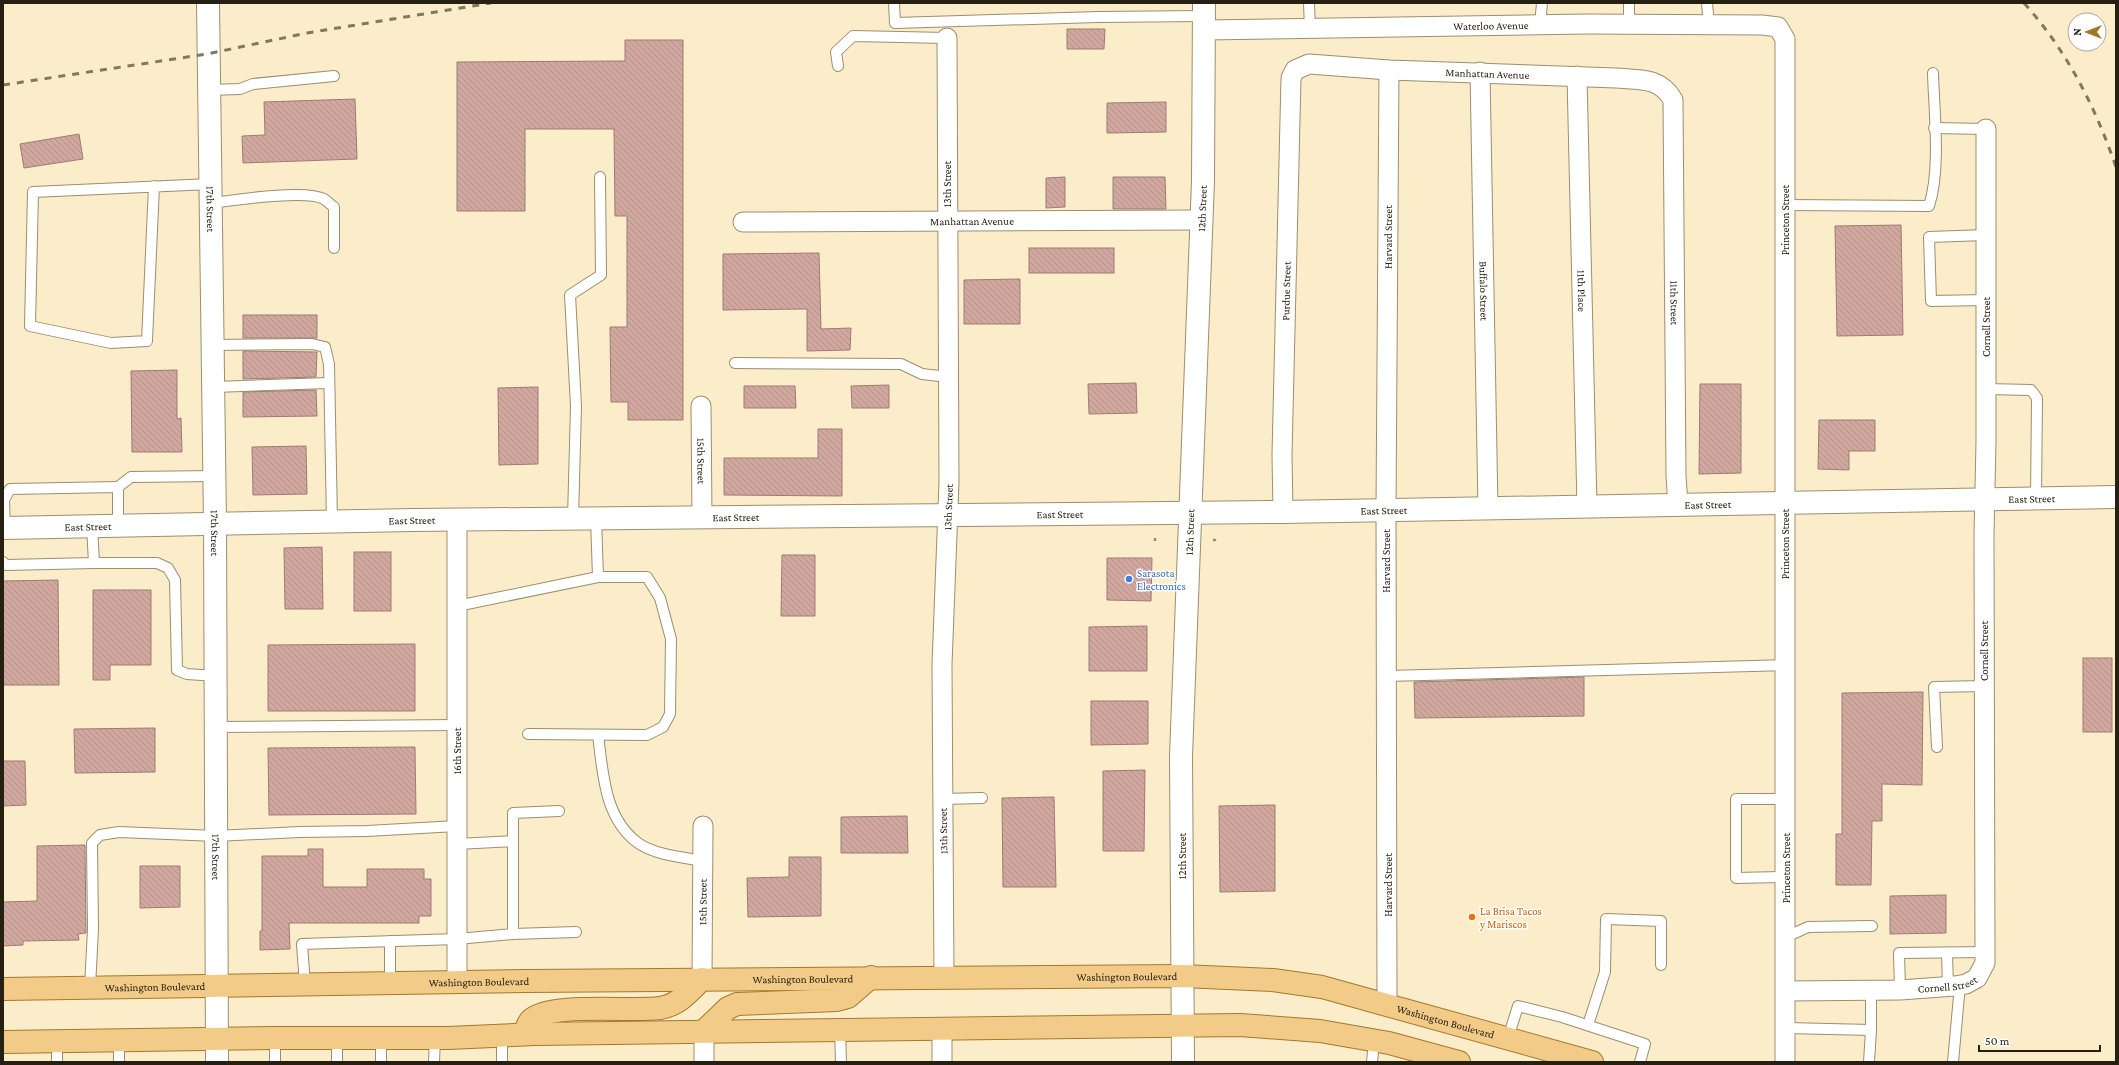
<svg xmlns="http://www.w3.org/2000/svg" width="2119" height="1065" font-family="'Crimson Pro',serif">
<defs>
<pattern id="building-back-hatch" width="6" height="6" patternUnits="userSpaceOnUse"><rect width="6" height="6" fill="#d1a89f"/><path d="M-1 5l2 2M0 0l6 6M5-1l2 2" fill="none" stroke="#b39088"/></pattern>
</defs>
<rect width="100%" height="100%" fill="#fcedca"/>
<!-- building -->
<g fill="url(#building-back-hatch)" stroke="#9f7a72">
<polygon points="1067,29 1105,29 1104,49 1067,49"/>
<polygon points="625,40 683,40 683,420 628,420 628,402 611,402 610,327 627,327 627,216 615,216 614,129 525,129 525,211 457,211 457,62 625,61"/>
<polygon points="355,99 357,159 243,163 242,136 265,135 264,102"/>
<polygon points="1166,102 1166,132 1107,133 1107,103"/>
<polygon points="79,134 83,159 24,168 20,144"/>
<polygon points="1065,177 1065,207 1046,208 1046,178"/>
<polygon points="1113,177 1165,177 1166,209 1113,209"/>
<polygon points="1901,225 1903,335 1837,336 1835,226"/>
<rect x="1029" y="248" width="85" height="25"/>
<polygon points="819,253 821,329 851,328 850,350 807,351 807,309 723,310 723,254"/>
<polygon points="1020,279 1020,324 964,324 964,280"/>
<rect x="243" y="315" width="74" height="23"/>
<polygon points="243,351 317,352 316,377 243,379"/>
<polygon points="177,370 177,419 181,418 182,452 132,452 131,371"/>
<polygon points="1136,383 1137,413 1089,414 1088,384"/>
<polygon points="1700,384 1741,384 1741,473 1699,474"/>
<polygon points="889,385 889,408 852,408 851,386"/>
<polygon points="744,386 795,386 796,408 744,408"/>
<polygon points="538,387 538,464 499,465 498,388"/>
<polygon points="316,390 317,416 243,417 243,392"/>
<polygon points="1819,420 1875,420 1875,451 1849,451 1849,470 1818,469"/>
<polygon points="818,429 842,429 842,496 724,495 724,458 818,458"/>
<polygon points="306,446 307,494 253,495 252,447"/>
<polygon points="322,547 323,609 285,609 284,548"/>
<rect x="354" y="552" width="37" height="59"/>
<polygon points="782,555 815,555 815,616 781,616"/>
<polygon points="1107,558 1152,558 1151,601 1107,600"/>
<polygon points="58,580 59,685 3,685 3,581"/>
<polygon points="93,590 151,590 151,665 110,665 110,680 93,680"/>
<polygon points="1147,626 1147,671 1089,671 1089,627"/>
<polygon points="415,644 415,711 268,711 268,645"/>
<rect x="2083" y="658" width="29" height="74"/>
<polygon points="1584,677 1584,716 1415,718 1414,682"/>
<polygon points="1923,692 1922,785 1882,784 1882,821 1872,821 1871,885 1836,885 1836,834 1842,834 1842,693"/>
<polygon points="1091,701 1148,701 1148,744 1091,745"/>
<polygon points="155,728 155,772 75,773 74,729"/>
<polygon points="415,747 416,814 269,815 268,748"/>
<polygon points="3,761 25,761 26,805 3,806"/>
<polygon points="1145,770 1144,851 1103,851 1103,771"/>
<polygon points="1054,797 1056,887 1003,887 1002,798"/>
<polygon points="1275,805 1275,891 1220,892 1219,806"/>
<polygon points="907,816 908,853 841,853 841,817"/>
<polygon points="85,845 86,933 78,934 79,940 23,941 23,945 3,946 3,902 37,901 37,846"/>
<polygon points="308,849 323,849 323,887 367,887 367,869 424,869 424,879 431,879 431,916 419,916 419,923 289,923 290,949 260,950 260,931 262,931 262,856 308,856"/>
<polygon points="789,857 821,857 821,916 748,917 747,878 789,877"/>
<polygon points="140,866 180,866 180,907 140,908"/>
<polygon points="1946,895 1946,933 1890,934 1890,896"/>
</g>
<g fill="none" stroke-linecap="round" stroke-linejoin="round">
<defs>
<g id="lane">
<polyline points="894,3 895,23 1098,17 1204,16"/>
<polyline points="1309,3 1310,29"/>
<polyline points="1629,3 1629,25"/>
<polyline points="1707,3 1709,25"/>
<polyline points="1540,25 1542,3"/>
<polyline points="838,66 836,52 853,36 947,38 947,34"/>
<polyline points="209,90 240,89 253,84 334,76"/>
<polyline points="1934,128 1986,129"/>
<polyline points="154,186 147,341 111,343 30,326 33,192 211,184"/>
<path d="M 212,203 C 235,200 305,189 324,199 C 327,201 331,205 334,207 L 334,248"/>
<path d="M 1785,205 L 1929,206 C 1941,169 1934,112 1933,73"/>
<polyline points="1986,235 1929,237 1931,301 1986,300"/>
<polyline points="213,345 312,344 325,347 329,364 332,521"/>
<polyline points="735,363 901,364 922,374 948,377"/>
<polyline points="214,387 329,383"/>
<polyline points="1986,389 2031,390 2037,398 2036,498"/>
<polyline points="118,487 131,477 215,476"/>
<polyline points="573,519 576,406 570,295 601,275 600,177"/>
<polyline points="5,528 4,500 10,489 118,487 118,525"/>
<polyline points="3,562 6,565 94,563 92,526"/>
<polyline points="94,563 157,563 168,568 175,580 177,670 187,674 216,676"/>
<polyline points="457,606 598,577"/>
<polyline points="1387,676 1785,665"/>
<polyline points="216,727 457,725"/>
<polyline points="528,734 647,735 663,727 670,714 671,639 660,598 647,577 598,577 596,518"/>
<path d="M 598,735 C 603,773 604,818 638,843 C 655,855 682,857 703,861"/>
<polyline points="1937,747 1934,687 1985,686"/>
<polyline points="943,799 982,798"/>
<polyline points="1786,799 1736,799 1736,878 1786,877"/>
<polyline points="513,841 513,813 559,811"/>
<polyline points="513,934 576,932"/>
<polyline points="1786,937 1808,927 1872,926"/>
<polyline points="390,941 390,983"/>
<polyline points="1947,953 1948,987"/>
<polyline points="305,985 302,944 457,939 513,934 513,841 457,844"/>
<polyline points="90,987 93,929 92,843 100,835 119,832 216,836 300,832 367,831 457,826"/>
<polyline points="1900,990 1899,953 1986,952"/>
<polyline points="1588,1025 1605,972 1606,919 1661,921 1661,965"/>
<polyline points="1786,1028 1871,1030 1869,1062"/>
<polyline points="840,1030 841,1062"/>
<polyline points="1871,1030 1871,990"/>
<polyline points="502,1035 502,1062"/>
<polyline points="337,1037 337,1062"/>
<polyline points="381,1037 381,1062"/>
<polyline points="275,1038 275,1062"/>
<polyline points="1508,1038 1518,1006 1562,1017 1645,1044 1640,1062"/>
<polyline points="57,1042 57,1062"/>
<polyline points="119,1062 119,1041"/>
<polyline points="434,1062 435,1038"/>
<polyline points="1372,1062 1374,1041"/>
<polyline points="1953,1062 1960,985"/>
</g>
<g id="street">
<path id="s1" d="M 1204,30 L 1586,24 L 1762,25 L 1778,27 L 1785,39 L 1785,1062"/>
<path id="s2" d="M 1480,72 L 1488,509"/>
<path id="s3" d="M 1577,76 L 1587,507"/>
<path id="s4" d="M 743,222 L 1200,220"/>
<path id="s5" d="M 701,406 L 702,517"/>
<path id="s6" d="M 1283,512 L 1282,455 L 1291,78 L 1295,70 L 1309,64 L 1389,70 L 1616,78 C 1640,80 1660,77 1673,100 L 1676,476 L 1678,505"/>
<path id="s7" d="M 944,977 L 942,665 L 949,482 L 947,38"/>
<path id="s8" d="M 702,979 L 703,826"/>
<polyline points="457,982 457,521"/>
<path id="s9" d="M 1786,991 L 1900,990 L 1955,986 L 1966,984 L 1977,978 L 1985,963 L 1984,534 L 1986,442 L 1986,129"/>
<path id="s10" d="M 1387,1004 L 1386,510 L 1389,70"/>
<polyline points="942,1029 942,1062"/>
<polyline points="704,1031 704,1062"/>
</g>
<g id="secondary">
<path id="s11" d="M 208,3 L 215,523 L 217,1062"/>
<path id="s12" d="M 3,528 L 413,520 L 1283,512 L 2116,497"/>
<path id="s13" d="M 1183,1062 L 1181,756 L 1203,181 L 1204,3"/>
</g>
<g id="primary">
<path id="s14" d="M 3,989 L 526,981 L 1183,976 L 1273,980 L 1322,987 L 1592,1062"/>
<polyline points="704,1031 728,1008 737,1004 837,1000 848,997 871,977"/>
<path d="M 525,1034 C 526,1029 527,1024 531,1020 C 551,1002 632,1012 660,1008 C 679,1005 690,991 702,979"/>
<polyline points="3,1042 275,1038 448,1038 535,1034 1240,1025 1320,1031 1389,1043 1459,1062"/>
</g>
</defs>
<!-- lane casing -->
<use href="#lane" stroke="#9c8e6e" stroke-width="12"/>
<!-- street casing -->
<use href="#street" stroke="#9c8e6e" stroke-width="21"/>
<!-- secondary casing -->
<use href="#secondary" stroke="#9c8e6e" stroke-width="24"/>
<!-- primary casing -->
<use href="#primary" stroke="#a5782c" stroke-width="24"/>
<!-- path -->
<g stroke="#958a72" stroke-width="2.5" stroke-dasharray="3 2" stroke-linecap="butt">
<polyline points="1155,538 1155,541 1157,541"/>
<polyline points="1213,540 1215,540 1215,537"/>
</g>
<!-- lane -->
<use href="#lane" stroke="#fff" stroke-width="10"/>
<!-- street -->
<use href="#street" stroke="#fff" stroke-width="19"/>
<!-- secondary -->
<use href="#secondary" stroke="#fff" stroke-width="22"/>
<!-- primary -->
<use href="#primary" stroke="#f2cb89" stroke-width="22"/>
<!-- rail -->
<g stroke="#817861" stroke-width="3" stroke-dasharray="7 7" stroke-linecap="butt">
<path d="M 2024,3 C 2067,51 2095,106 2116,167"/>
<polyline points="3,85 207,54 307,33 491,3"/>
</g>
</g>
<!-- markers -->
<circle fill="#3f7fe0" stroke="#fff" stroke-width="1.5" cx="1129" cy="579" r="4"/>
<circle fill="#e8710a" stroke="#fff" stroke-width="1.5" cx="1472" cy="917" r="4"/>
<g text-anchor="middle" stroke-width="3" stroke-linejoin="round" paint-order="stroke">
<!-- street labels -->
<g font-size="11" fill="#262013" stroke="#fff">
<text dy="4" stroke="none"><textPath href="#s1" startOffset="287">Waterloo Avenue</textPath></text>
<text dy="4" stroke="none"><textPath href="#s6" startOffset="637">Manhattan Avenue</textPath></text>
<text transform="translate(947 184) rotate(-90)" y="4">13th Street</text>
<text dy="4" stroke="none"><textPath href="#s11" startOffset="206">17th Street</textPath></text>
<text dy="4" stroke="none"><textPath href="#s13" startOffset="854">12th Street</textPath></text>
<text transform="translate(1785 220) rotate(-90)" y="4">Princeton Street</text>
<text dy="4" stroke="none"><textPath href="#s4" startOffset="229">Manhattan Avenue</textPath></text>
<text dy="4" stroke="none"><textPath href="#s10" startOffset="767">Harvard Street</textPath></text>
<text dy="4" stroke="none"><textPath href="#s2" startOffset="219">Buffalo Street</textPath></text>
<text dy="4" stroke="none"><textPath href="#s6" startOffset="221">Purdue Street</textPath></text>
<text dy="4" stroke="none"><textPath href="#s3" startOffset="215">11th Place</textPath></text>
<text dy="4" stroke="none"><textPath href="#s6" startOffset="1033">11th Street</textPath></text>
<text transform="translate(1986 327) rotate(-90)" y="4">Cornell Street</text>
<text dy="4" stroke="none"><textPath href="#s5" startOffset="55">15th Street</textPath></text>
<text dy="4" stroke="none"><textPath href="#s12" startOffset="2029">East Street</textPath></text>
<text dy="4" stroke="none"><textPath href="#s12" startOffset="1705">East Street</textPath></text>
<text dy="4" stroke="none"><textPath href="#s7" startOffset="470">13th Street</textPath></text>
<text dy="4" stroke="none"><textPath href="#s12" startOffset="1381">East Street</textPath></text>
<text dy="4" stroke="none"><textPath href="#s12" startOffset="1057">East Street</textPath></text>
<text dy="4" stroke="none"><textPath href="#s12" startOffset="733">East Street</textPath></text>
<text dy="4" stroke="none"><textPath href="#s12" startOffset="409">East Street</textPath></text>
<text dy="4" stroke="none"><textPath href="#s12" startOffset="85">East Street</textPath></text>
<text dy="4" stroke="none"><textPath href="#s11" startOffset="530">17th Street</textPath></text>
<text dy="4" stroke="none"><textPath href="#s13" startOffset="530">12th Street</textPath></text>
<text transform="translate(1785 544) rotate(-90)" y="4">Princeton Street</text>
<text transform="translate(1386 561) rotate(-90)" y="4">Harvard Street</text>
<text transform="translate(1984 651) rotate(-90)" y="4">Cornell Street</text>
<text transform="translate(457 751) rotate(-90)" y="4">16th Street</text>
<text transform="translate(943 831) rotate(-91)" y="4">13th Street</text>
<text dy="4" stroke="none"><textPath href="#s11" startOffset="854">17th Street</textPath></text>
<text transform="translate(1182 856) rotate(-90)" y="4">12th Street</text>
<text transform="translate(1786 868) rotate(-90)" y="4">Princeton Street</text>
<text transform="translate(1388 885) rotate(-90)" y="4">Harvard Street</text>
<text dy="4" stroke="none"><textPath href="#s8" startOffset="77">15th Street</textPath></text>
<text dy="4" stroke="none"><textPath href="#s14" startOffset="1124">Washington Boulevard</textPath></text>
<text dy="4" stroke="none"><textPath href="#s14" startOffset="800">Washington Boulevard</textPath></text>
<text dy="4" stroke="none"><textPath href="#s14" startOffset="476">Washington Boulevard</textPath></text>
<text dy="4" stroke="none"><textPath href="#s9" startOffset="162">Cornell Street</textPath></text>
<text dy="4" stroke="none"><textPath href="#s14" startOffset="152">Washington Boulevard</textPath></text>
<text dy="4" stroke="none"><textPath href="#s14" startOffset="1448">Washington Boulevard</textPath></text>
</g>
<!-- shop labels -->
<g font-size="11" fill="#366cbe" stroke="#fff" text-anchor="start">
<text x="1137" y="577">Sarasota<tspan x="1137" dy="13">Electronics</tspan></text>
</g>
<!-- food labels -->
<g font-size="11" fill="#c56008" stroke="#fff" text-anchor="start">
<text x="1480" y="915">La Brisa Tacos<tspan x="1480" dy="13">y Mariscos</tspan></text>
</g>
</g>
<!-- border -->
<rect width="2119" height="1065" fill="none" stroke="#262013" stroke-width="8"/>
<!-- north arrow -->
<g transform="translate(2087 32) rotate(270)"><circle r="19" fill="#ffffff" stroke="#a8a6a1"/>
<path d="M0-3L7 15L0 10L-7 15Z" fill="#a07926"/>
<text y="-6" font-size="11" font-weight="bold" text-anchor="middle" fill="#262013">N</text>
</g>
<!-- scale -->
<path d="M1979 1045v6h121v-6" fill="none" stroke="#262013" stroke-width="2"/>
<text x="1985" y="1045" font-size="12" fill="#262013" stroke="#ffffff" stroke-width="3" paint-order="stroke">50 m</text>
</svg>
